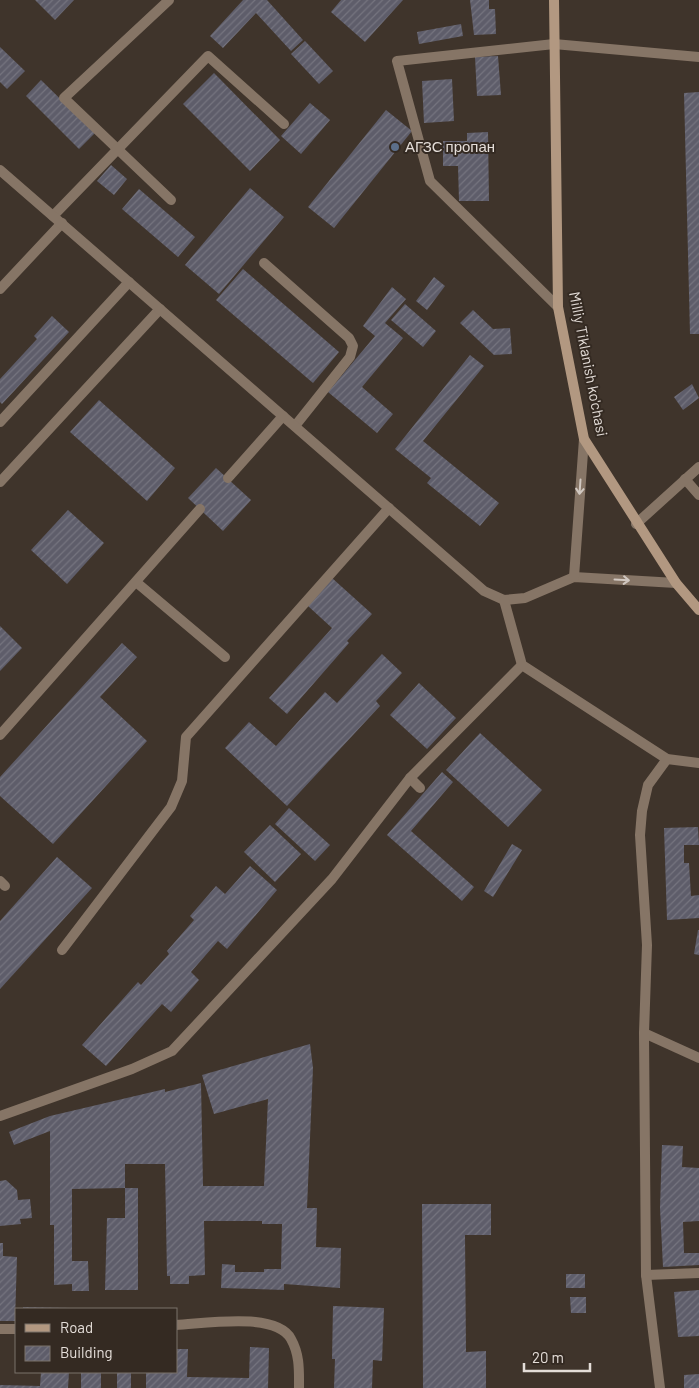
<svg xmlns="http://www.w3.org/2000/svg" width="699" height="1388" font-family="Barlow,sans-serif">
<defs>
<pattern id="building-hatch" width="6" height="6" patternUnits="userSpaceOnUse" patternTransform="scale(1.25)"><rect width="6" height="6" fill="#5e5d6a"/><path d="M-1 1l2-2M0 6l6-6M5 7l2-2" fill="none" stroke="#75747f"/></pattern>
</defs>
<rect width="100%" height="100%" fill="#3f342b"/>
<!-- building -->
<g fill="url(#building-hatch)">
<polygon points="35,0 74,0 55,20"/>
<polygon points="243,0 267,0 303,40 291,51 256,13 223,48 210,36"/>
<polygon points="341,0 403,0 365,42 331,12"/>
<polygon points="470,0 489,0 489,9 495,9 496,34 474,35"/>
<polygon points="461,24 463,36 419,44 417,32"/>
<polygon points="305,41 333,71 319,84 291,54"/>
<polygon points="0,47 25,71 7,89 0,82"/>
<polygon points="498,56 501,95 477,96 475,57"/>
<polygon points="214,73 280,140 250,171 183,104"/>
<polygon points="452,79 454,121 424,123 422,81"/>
<polygon points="41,80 95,133 79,149 26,96"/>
<polygon points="699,92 699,334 690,334 684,93"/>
<polygon points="310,103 330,120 301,154 281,136"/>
<polygon points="386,110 412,131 334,228 308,207"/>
<polygon points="488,132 489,201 459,201 458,166 443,166 443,141 467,141 467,133"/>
<polygon points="111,165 127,179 114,195 97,181"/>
<polygon points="250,188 284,217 219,294 185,265"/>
<polygon points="139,189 195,237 178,257 122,209"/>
<polygon points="243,269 339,352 313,383 216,300"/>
<polygon points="434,277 445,286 427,310 416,301"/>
<polygon points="392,287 406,299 385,323 403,338 362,387 393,414 377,433 328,392 375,336 363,326"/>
<polygon points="405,304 436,331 423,347 391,320"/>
<polygon points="473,310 493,329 510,328 512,354 494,355 460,323"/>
<polygon points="52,316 69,332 2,404 0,402 0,379 37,339 34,336"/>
<polygon points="470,355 484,366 423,441 499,503 480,526 427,483 431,478 395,449"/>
<polygon points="692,384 699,398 683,410 674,397"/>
<polygon points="99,400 175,468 147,501 70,432"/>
<polygon points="216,468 251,500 223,531 188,498"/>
<polygon points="68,510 104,543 67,584 31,550"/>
<polygon points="332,578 372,614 347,641 349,643 287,714 269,698 332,628 308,606"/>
<polygon points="0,626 22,648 0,671"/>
<polygon points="122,643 137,657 100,697 147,741 53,844 0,796 0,777"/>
<polygon points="382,654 402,673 376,701 380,706 287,806 225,748 249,722 276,746 325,692 337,703"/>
<polygon points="419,683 456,718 427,749 390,715"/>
<polygon points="480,733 542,790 508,827 446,770"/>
<polygon points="442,772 453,782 411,831 474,887 462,901 387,835"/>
<polygon points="289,808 330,845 315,861 275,824"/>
<polygon points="270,825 301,854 275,882 244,852"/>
<polygon points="698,827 699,845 684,845 684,863 689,863 691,896 699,895 699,918 667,920 664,828"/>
<polygon points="512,844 522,850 493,897 484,891"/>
<polygon points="57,857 92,888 0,989 0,921"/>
<polygon points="250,866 277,890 227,949 218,941 191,972 199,980 171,1012 162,1004 106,1066 82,1045 138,982 141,985 169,954 167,951 194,920 190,916 216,886 225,894"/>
<polygon points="698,930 699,930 699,955 694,954"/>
<polygon points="310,1044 313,1068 307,1208 317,1208 316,1247 341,1248 340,1288 284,1284 284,1290 221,1288 222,1264 235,1265 235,1272 264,1272 264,1269 281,1269 282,1224 262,1224 262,1221 204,1221 205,1275 189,1276 189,1284 170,1284 170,1276 167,1276 165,1164 125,1164 125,1188 138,1188 138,1290 105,1290 107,1218 125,1218 125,1188 72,1189 72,1261 88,1261 89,1291 72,1291 72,1284 54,1285 54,1225 50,1225 50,1131 14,1145 9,1132 50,1116 165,1089 165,1092 201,1083 203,1186 264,1186 268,1099 214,1114 202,1075"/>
<polygon points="662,1145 683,1146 682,1167 699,1168 699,1221 683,1222 684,1253 699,1253 699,1265 663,1267 660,1208"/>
<polygon points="6,1180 17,1190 18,1200 30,1199 32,1218 20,1219 21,1224 0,1226 0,1181"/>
<polygon points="422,1204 491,1204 491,1235 465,1235 466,1352 486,1351 486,1388 423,1388"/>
<polygon points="0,1243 3,1243 3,1256 17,1257 15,1321 0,1321"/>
<rect x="566" y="1274" width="19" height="14"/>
<polygon points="699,1290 699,1336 678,1337 674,1292"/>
<polygon points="570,1297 586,1297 586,1313 571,1313"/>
<polygon points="333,1306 384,1308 382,1361 373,1360 372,1388 334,1388 335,1359 332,1359"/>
<polygon points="23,1307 71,1308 71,1309 23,1309"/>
<polygon points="250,1347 269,1348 268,1388 146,1388 146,1372 176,1372 176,1349 188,1349 187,1377 249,1378"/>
<polygon points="41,1372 69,1372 68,1388 0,1388 0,1385 40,1386"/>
<rect x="81" y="1372" width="20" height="16"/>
<rect x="117" y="1372" width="14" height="16"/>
<polygon points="699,1374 699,1388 684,1388 684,1375"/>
</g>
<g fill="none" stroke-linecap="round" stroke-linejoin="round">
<!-- service -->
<g stroke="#867566" stroke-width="10">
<polyline points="169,0 64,98 171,200"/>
<polyline points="53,216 208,56 284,124"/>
<polyline points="264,263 349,338 353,346 350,357 295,426"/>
<polyline points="0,289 62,223"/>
<polyline points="558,307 430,181 397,61 554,44 699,57"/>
<polyline points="0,422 129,282"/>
<polyline points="228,478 283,416"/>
<polyline points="685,479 699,495"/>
<polyline points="0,482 160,309"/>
<polyline points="636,524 699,467"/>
<polyline points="136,582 225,657"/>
<polyline points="0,735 200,509"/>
<polyline points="410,778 420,788"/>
<polyline points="0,881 5,886"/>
<polyline points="62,950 171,807 182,781 186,737 389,508"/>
<polyline points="644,1033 699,1058"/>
<polyline points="0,1116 132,1069 172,1051 332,879 410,778 522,665"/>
<polyline points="646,1275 699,1273"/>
</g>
<!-- minor -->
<g stroke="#867566" stroke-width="10">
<polyline points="0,170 484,591 504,600 525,598 574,577 676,583"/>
<polyline points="574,577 584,439"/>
<polyline points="504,600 522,665 667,759 699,763"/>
<path d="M 176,1325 C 203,1324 276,1311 291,1339 C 300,1355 299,1371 299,1388"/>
<polyline points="0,1329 16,1329"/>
<polyline points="660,1388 646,1275 644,1033 647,945 640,835 642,811 648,785 667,759"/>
</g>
<!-- secondary -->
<polyline stroke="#b29881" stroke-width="10" points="554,0 558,307 584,439 676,583 699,610"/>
</g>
<!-- one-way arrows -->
<defs><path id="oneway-shaft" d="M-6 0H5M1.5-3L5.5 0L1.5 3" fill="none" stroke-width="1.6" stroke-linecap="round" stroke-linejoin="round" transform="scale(1.25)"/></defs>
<g stroke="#d1c8c1">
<use href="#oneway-shaft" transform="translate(580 487) rotate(94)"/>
<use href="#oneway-shaft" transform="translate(622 580) rotate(3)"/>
</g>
<!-- markers -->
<circle fill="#5c6f8a" stroke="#342a22" stroke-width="2" cx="395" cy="147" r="5"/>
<g text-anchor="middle" stroke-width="4" stroke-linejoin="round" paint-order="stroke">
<!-- poi labels -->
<g font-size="15" fill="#e4ddd8" stroke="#342a22" text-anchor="start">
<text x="405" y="152">АГЗС пропан</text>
</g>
<!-- street labels -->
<g font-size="15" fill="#e4ddd8" stroke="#342a22">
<text transform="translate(588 364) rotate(79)" y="5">Milliy Tiklanish ko'chasi</text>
</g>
</g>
<!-- legend -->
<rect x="15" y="1308" width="162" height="65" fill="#342a22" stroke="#7a726b"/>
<rect x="25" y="1324" width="25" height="8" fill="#b29881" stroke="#7a726b"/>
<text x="60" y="1333" font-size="15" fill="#e4ddd8">Road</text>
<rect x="25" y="1346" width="25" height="15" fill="url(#building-hatch)" stroke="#7a726b"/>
<text x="60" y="1358" font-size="15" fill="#e4ddd8">Building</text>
<!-- scale -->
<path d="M524 1363v8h66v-8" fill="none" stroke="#e4ddd8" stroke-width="2.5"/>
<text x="532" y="1363" font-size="15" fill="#e4ddd8" stroke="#342a22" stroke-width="4" paint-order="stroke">20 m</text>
</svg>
